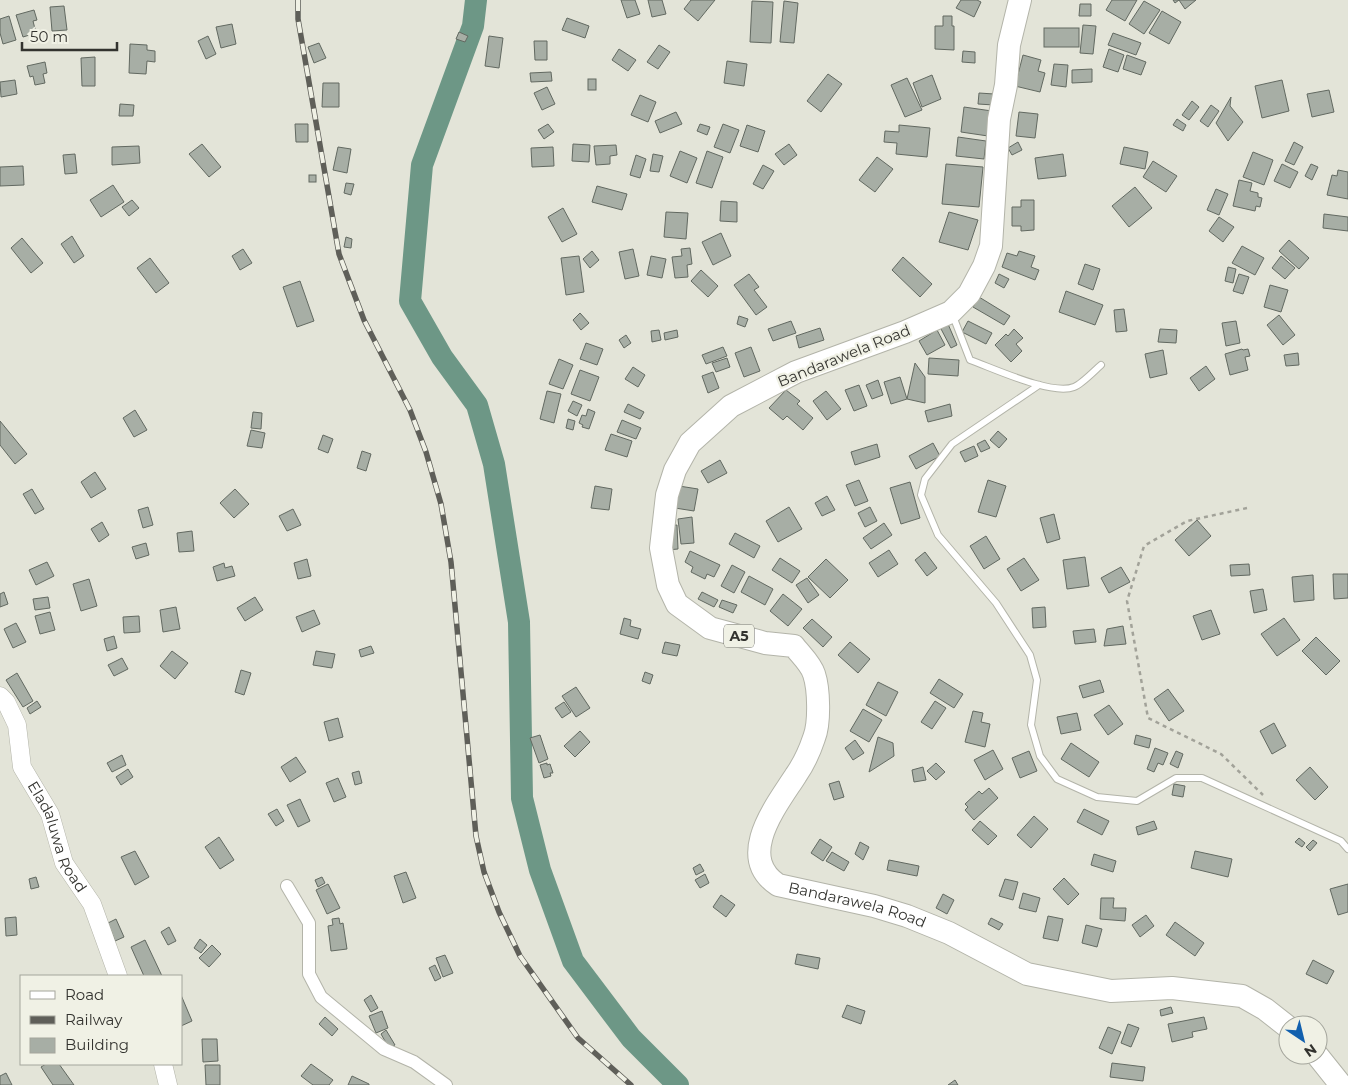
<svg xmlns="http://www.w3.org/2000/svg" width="1348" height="1085" font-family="Montserrat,sans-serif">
<rect width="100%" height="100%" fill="#e3e4d8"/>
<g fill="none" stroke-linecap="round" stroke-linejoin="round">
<!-- river -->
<polyline stroke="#6d9786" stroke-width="22" points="476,0 473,26 422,165 410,301 442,357 477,405 494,464 519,622 522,798 540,870 573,961 631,1038 678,1085"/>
</g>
<!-- building -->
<g fill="#a7aea5" stroke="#626961">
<polygon points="621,0 635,0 640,14 627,18"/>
<polygon points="648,0 662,0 666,14 652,17"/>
<polygon points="691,0 715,0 698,21 684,9"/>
<polygon points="961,0 977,0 981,2 974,17 956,8"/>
<polygon points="1112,0 1137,0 1125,21 1106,10"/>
<polygon points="1173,0 1196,0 1185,9 1179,0 1175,3"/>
<polygon points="752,1 773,2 771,43 750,42"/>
<polygon points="784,1 798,3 794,43 780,42"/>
<polygon points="1144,1 1160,10 1144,34 1129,24"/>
<polygon points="1080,4 1091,4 1091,16 1079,16"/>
<polygon points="64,6 67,30 52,31 50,7"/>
<polygon points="34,10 37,20 33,21 36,33 23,37 16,15"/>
<polygon points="1162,11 1181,22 1169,44 1149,33"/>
<polygon points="9,16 16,40 3,44 0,33 0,19"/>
<polygon points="943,16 952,16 952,26 954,26 954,50 935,49 935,26 943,26"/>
<polygon points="567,18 589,26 585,38 562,30"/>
<polygon points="232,24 236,44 221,48 216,27"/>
<polygon points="1083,25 1096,26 1093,54 1080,53"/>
<rect x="1044" y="28" width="35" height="19"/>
<polygon points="459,32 468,36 465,42 456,39"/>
<polygon points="1113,33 1141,43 1136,55 1108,45"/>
<polygon points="208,36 216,54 206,59 198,41"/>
<polygon points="489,36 503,38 499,68 485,66"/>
<polygon points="534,41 547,41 547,60 535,60"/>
<polygon points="319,43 326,58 314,63 308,47"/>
<polygon points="130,44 147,45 147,50 155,51 155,62 147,61 146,74 129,73"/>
<polygon points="659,45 670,52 658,69 647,62"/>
<polygon points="619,49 636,60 628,71 612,60"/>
<polygon points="1109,49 1124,55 1118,72 1103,67"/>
<polygon points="963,51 975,52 975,63 962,62"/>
<polygon points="1023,55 1041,60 1038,71 1045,73 1040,92 1015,86"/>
<polygon points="1127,55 1146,62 1141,75 1123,69"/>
<polygon points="95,57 95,86 82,86 81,58"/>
<polygon points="727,61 747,64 744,86 724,83"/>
<polygon points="45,62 47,73 43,74 45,83 35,85 33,76 30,77 27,66"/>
<polygon points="1054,64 1068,65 1066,87 1051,85"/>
<polygon points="1092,69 1092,82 1072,83 1072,70"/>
<polygon points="551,72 552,81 531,82 530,73"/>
<polygon points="828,74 842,84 821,112 807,101"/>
<polygon points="932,75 941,99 922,107 913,83"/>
<polygon points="907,78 922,110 905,117 891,85"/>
<rect x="588" y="79" width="8" height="11"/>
<polygon points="15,80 17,94 1,97 0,82"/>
<polygon points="1282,80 1289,111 1262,118 1255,86"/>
<polygon points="323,83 339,83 339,107 322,107"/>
<polygon points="547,87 555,104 542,110 534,93"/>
<polygon points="1329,90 1334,112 1312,117 1307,94"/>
<polygon points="979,93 994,94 994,105 978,104"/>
<polygon points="640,95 656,102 648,122 631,115"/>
<polygon points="1231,97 1230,106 1243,122 1228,141 1216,123"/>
<polygon points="1192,101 1199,107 1189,120 1182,115"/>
<polygon points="120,104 134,105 133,116 119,116"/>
<polygon points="1211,105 1219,111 1208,127 1200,121"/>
<polygon points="964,107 992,111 988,136 961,132"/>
<polygon points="676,112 682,124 660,133 655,121"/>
<polygon points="1019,112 1038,114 1035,138 1016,136"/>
<polygon points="1177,119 1186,125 1183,131 1173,125"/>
<polygon points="295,124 308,124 308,142 296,142"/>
<polygon points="548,124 554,132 544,139 538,130"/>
<polygon points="700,124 710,127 707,135 697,131"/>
<polygon points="723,124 739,130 730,153 714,147"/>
<polygon points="747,125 765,131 758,152 740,146"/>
<polygon points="899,125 930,128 927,157 896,154 897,143 884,142 885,131 899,132"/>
<polygon points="958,137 986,141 984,159 956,156"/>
<polygon points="1018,142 1022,150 1012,155 1008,148"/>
<polygon points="1294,142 1303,147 1294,165 1285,161"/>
<polygon points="202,144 221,167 209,177 189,154"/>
<polygon points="573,144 590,145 589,162 572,161"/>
<polygon points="789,144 797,155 784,165 775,154"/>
<polygon points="616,145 617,155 610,156 610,164 596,165 594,146"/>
<polygon points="139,146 140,163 112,165 112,147"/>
<polygon points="338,147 351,149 347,173 333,170"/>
<polygon points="553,147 554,166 532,167 531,148"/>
<polygon points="1124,147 1148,152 1145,169 1120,164"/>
<polygon points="680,151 697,158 687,183 670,176"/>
<polygon points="707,151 723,157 712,188 696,183"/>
<polygon points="1253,152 1273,160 1264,185 1243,177"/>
<polygon points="75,154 77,173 65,174 63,155"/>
<polygon points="653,154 663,156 659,172 650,171"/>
<polygon points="1063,154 1066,176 1038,179 1035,158"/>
<polygon points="636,155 646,159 640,178 630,175"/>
<polygon points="877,157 893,169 875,192 859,180"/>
<polygon points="1153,161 1177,176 1166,192 1143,177"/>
<polygon points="946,164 983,167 979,207 942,204"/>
<polygon points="1282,164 1298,172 1290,188 1274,181"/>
<polygon points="1311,164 1318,167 1312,180 1305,176"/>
<polygon points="763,165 774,171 763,189 753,184"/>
<polygon points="23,166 24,185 0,186 0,167"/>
<polygon points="1338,170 1348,172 1348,199 1327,195 1332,175 1337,176"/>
<rect x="309" y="175" width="7" height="7"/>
<polygon points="1239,180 1252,183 1250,191 1258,193 1258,197 1262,198 1260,207 1256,206 1255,211 1233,206"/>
<polygon points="346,183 354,184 351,195 344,193"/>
<polygon points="113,185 124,202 101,217 90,200"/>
<polygon points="597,186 627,194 622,210 592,202"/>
<polygon points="1135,187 1152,208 1129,227 1112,206"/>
<polygon points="1216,189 1228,194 1219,215 1207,210"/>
<polygon points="132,200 139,208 129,216 122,207"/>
<polygon points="1021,200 1034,200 1034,230 1021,231 1021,226 1012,226 1012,207 1021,207"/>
<polygon points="721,201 737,202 737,222 720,221"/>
<polygon points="563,208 577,234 562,242 548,217"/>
<polygon points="666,212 688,213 686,239 664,237"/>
<polygon points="949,212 978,220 968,250 939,242"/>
<polygon points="1324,214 1348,217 1348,231 1323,228"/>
<polygon points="1219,217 1234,227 1223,242 1209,231"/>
<polygon points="721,233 731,256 713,265 702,242"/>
<polygon points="72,236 84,256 74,263 61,244"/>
<polygon points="346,237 352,239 351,248 344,247"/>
<polygon points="22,238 43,263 31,273 11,248"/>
<polygon points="1289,240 1309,258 1299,269 1279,251"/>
<polygon points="1242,246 1264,258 1255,275 1232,263"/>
<polygon points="690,248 692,264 687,265 688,277 675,278 672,257 682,256 681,249"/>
<polygon points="243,249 252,263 240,270 232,256"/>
<polygon points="633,249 639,276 625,279 619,252"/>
<polygon points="592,251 599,260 590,268 583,259"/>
<polygon points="1019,251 1035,256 1031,267 1039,270 1035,280 1002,267 1007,253 1017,256"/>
<polygon points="579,256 584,292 566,295 561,258"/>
<polygon points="651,256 666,259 662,278 647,275"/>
<polygon points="1281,256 1295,268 1285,279 1272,268"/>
<polygon points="903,257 932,284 920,297 892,270"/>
<polygon points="150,258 169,283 156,293 137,268"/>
<polygon points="1085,264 1100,269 1093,290 1078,284"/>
<polygon points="1228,267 1236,269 1233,283 1225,281"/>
<polygon points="701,270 718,286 708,297 691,281"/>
<polygon points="749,274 759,287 754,290 767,307 756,315 734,285"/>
<polygon points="999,274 1009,279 1004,288 995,283"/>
<polygon points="1239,274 1249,277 1243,294 1233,291"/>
<polygon points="300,281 314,321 297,327 283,287"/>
<polygon points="1270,285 1288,290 1281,312 1264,307"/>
<polygon points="1066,291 1103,305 1095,325 1059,312"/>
<polygon points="979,297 1010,316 1004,325 973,307"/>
<polygon points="1124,309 1127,331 1116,332 1114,310"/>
<polygon points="580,313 589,323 581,330 573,320"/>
<polygon points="1279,315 1295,335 1283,345 1267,325"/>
<polygon points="739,316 748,319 745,327 737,324"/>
<polygon points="791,321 796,333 773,341 768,329"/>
<polygon points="968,321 992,333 986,344 962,332"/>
<polygon points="1236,321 1240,343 1226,346 1222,323"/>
<polygon points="948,324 957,345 951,348 940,327"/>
<polygon points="820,328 824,340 799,348 796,336"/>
<polygon points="1014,329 1023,338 1016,344 1022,351 1011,362 995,345 1006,334 1008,336"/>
<polygon points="1160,329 1177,330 1176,343 1158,342"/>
<polygon points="659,330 661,340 652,342 651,331"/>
<polygon points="677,330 678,337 665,340 664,333"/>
<polygon points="937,330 945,345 927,355 919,341"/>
<polygon points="626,335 631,343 624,348 619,340"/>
<polygon points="586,343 603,349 597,365 580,359"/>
<polygon points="723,347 727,356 706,364 702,355"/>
<polygon points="751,347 760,371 744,377 735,353"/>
<polygon points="1242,349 1243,350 1248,349 1250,356 1245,357 1248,370 1230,375 1225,354"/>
<polygon points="1163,350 1167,374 1150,378 1145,354"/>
<polygon points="1298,353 1299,365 1286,366 1284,355"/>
<polygon points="727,358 730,367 716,372 712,363"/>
<polygon points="929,358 959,360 958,376 928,374"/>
<polygon points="559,359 573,365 563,389 549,384"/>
<polygon points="915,363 925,377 925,403 907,399"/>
<polygon points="1206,366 1215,379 1199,391 1190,378"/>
<polygon points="633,367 645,375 638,387 625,379"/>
<polygon points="580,370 599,377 590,401 571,394"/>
<polygon points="713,372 719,388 708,393 702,376"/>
<polygon points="900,377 907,399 891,404 884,382"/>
<polygon points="878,380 883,395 872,399 866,385"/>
<polygon points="859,385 867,406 854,411 845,390"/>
<polygon points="786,390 800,401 797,404 813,418 803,430 787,416 783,420 769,408"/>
<polygon points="547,391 561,394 554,423 540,419"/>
<polygon points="826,391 841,409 827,420 813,401"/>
<polygon points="573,401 582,405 577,416 568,411"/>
<polygon points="628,404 644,412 640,419 624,412"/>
<polygon points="950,404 952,416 928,422 925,411"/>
<polygon points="588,409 595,412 589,429 582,427 583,425 579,423 582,415 586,416"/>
<polygon points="135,410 147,430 134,437 123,418"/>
<polygon points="253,412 262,413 261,429 251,428"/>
<polygon points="568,419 575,421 573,430 566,428"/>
<polygon points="622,420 641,428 636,439 617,432"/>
<polygon points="0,421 27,454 15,464 0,445"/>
<polygon points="251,430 265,433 262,448 247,446"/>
<polygon points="998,431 1007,439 999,448 990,440"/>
<polygon points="611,434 632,441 627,457 605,450"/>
<polygon points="323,435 333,439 328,453 318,449"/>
<polygon points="985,440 990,448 981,452 977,444"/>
<polygon points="933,443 940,456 916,469 909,456"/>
<polygon points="877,444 880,457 855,465 851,452"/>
<polygon points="974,446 978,456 965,462 960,452"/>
<polygon points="362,451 371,454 366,471 357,468"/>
<polygon points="720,460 727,473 708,483 701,471"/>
<polygon points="95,472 106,489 91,498 81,482"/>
<polygon points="859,480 868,501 855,506 846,485"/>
<polygon points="988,480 1006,486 996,517 978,512"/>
<polygon points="910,482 920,518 901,524 890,488"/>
<polygon points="595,486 612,489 609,510 591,508"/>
<polygon points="679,486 698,489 694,511 675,508"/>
<polygon points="32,489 44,509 35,514 23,494"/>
<polygon points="235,489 249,504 234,518 220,503"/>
<polygon points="827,496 835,510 822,516 815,503"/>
<polygon points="148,507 153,525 143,528 138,510"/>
<polygon points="789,507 802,529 778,542 766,521"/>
<polygon points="870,507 877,521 865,527 858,513"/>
<polygon points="293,509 301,525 287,531 279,516"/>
<polygon points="1054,514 1060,539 1047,543 1040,518"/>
<polygon points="692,517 694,543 681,544 678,519"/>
<polygon points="1197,520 1211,536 1189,556 1175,540"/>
<polygon points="102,522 109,535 99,542 91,529"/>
<polygon points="884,523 892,535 871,549 863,538"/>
<polygon points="677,525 678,549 667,550 665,526"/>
<polygon points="192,531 194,551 179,552 177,533"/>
<polygon points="735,533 760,546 754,558 729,544"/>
<polygon points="986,536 1000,559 984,569 970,546"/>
<polygon points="146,543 149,555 136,559 132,547"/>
<polygon points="889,550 898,564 878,577 869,563"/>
<polygon points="690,551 720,565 714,577 707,574 705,579 691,572 693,567 685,562"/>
<polygon points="925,552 937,568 927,576 915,560"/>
<polygon points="1085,557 1089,586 1067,589 1063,560"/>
<polygon points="780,558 800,571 792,583 772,570"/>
<polygon points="1024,558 1039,580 1021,591 1007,569"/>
<polygon points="307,559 311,576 298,579 294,563"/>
<polygon points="826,559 848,580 830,598 808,577"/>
<polygon points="47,562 54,576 36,585 29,570"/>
<polygon points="224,563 225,568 232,566 235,576 217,581 213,567"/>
<polygon points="1249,564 1250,575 1231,576 1230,565"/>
<polygon points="732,565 745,572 734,593 721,586"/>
<polygon points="1121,567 1130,582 1109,593 1101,578"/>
<polygon points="1333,574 1348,574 1348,598 1334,599"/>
<polygon points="1313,575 1314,600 1294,602 1292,577"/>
<polygon points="749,576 773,589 765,605 741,592"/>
<polygon points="807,578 819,595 808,603 796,585"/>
<polygon points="89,579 97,606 81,611 73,584"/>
<polygon points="1263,589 1267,610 1254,613 1250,591"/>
<polygon points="4,592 8,604 0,607 0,594"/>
<polygon points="702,592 718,600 714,607 698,599"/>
<polygon points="783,594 802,609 788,626 770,611"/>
<polygon points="48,597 50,608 35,610 33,599"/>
<polygon points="255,597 263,610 245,621 237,608"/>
<polygon points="722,600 737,605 733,613 719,607"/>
<polygon points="176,607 180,629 163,632 160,610"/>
<polygon points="1045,607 1046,627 1033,628 1032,608"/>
<polygon points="314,610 320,624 302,632 296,617"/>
<polygon points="1211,610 1220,634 1202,640 1193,616"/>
<polygon points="50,612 55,630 40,634 35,616"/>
<polygon points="139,616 140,632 124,633 123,617"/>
<polygon points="624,618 631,620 630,626 641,629 638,639 620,634"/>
<polygon points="1284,618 1300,640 1277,656 1261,634"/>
<polygon points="812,619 832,637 823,647 803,628"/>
<polygon points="16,623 26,642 13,648 4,629"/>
<polygon points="1123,626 1126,644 1104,646 1107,629"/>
<polygon points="1094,629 1096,642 1075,644 1073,631"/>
<polygon points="114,636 117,648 107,651 104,639"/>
<polygon points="1316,637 1340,661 1326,675 1302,651"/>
<polygon points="665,642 680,645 677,656 662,653"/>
<polygon points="850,642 870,659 858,673 838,655"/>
<polygon points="371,646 374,653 361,657 359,650"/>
<polygon points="172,651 188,663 175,679 160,666"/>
<polygon points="316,651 335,654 332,668 313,665"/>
<polygon points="122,658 128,669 114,676 108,665"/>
<polygon points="241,670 251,673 244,695 235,692"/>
<polygon points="645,672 653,675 650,684 642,681"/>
<polygon points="17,673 33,701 23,707 6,680"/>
<polygon points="939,679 963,694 954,708 930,693"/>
<polygon points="1100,680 1104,692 1083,698 1079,686"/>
<polygon points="878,682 898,692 886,716 866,705"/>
<polygon points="576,687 590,708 576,717 562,696"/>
<polygon points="1168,689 1184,711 1169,721 1154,699"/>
<polygon points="37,701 41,707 30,714 27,708"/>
<polygon points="935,701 946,708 932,729 921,722"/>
<polygon points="564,702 571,712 562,718 555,708"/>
<polygon points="1109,705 1123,724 1108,735 1094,715"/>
<polygon points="863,709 882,720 869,742 850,731"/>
<polygon points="973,711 983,713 981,722 990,724 985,747 965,742"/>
<polygon points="1077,713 1081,730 1061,734 1057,717"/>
<polygon points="338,718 343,737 329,741 324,722"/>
<polygon points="1274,723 1286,746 1272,754 1260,731"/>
<polygon points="580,731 590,742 575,757 564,746"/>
<polygon points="540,735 548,759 539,763 530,738"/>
<polygon points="1136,735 1151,739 1149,748 1134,744"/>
<polygon points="878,737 893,743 894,756 869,772"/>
<polygon points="855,740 864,753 853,760 845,748"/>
<polygon points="1071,743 1099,762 1089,777 1061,759"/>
<polygon points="1155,748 1168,753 1163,765 1158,763 1154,772 1147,769"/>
<polygon points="993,750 1003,769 985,780 974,760"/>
<polygon points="1029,751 1037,771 1020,778 1012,758"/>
<polygon points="1176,751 1183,754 1178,768 1170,764"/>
<polygon points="122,755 126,765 112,772 107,763"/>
<polygon points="296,757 306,772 290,782 281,767"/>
<polygon points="547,763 547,765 550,764 553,773 550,773 551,776 544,778 540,765"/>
<polygon points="936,763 945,772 936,780 927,771"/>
<polygon points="923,767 926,780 914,782 912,770"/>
<polygon points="1310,767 1328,787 1315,800 1296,780"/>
<polygon points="128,769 133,777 121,785 116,777"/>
<polygon points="359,771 362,783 355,785 352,773"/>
<polygon points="338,778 346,797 334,802 326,783"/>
<polygon points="839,781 844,797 834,800 829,784"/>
<polygon points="1174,784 1185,786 1183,797 1172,795"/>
<polygon points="989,788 998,798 974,820 965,810 968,807 965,804 979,791 982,794"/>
<polygon points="300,799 310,821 298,827 287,805"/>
<polygon points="277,809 284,821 276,826 268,814"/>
<polygon points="1084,809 1109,821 1102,835 1077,822"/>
<polygon points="1034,816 1048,829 1031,848 1017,835"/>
<polygon points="980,821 997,836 988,845 972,830"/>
<polygon points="1154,821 1157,829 1138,835 1136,827"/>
<polygon points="219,837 234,860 220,869 205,847"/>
<polygon points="1299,838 1305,843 1302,847 1295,842"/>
<polygon points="820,839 832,847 823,861 811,853"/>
<polygon points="1313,840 1317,843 1310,851 1306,847"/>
<polygon points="860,842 869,847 863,860 855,854"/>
<polygon points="135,851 149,877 135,885 121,857"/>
<polygon points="1195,851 1232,859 1228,877 1191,868"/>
<polygon points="832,852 849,862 844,871 826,861"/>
<polygon points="1094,854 1116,861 1113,872 1091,865"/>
<polygon points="889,860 919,866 917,876 887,870"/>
<polygon points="700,864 704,871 696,875 693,868"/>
<polygon points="406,872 416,898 403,903 394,876"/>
<polygon points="705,874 709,883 700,888 695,880"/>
<polygon points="36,877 39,887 31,889 29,879"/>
<polygon points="322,877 325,883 318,887 315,880"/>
<polygon points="1064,878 1079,894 1068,905 1053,889"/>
<polygon points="1005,879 1018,882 1013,900 999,896"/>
<polygon points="328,884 340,908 327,914 316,890"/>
<polygon points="1348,884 1348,912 1338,915 1330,889"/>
<polygon points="1023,893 1040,898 1036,912 1019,908"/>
<polygon points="943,894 954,900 947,914 936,908"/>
<polygon points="721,895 735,905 726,917 713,907"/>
<polygon points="1101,898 1114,898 1113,908 1126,908 1125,921 1100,919"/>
<polygon points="1146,915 1154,926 1140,937 1132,925"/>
<polygon points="1048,916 1063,919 1058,941 1043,938"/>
<polygon points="16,917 17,935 6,936 5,918"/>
<polygon points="339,918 340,924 343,923 347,949 331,951 328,926 333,925 332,919"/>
<polygon points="991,918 1003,924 999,930 988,924"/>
<polygon points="116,919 124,937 115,941 108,923"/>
<polygon points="1175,922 1204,943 1195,956 1166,935"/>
<polygon points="1086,925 1102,929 1097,947 1082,943"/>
<polygon points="169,927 176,941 168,945 161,932"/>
<polygon points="200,939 207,945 201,953 194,948"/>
<polygon points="145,940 162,976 144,976 131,947"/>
<polygon points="212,945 221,954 209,967 199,958"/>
<polygon points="797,954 820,958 818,969 795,964"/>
<polygon points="445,955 453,973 443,977 436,958"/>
<polygon points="1313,960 1334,971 1327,984 1306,974"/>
<polygon points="435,965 441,978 435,981 429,968"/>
<polygon points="181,995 192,1021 181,1026"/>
<polygon points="371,995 378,1008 371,1012 364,1000"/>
<polygon points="847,1005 865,1011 861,1024 842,1017"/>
<polygon points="1171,1007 1173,1013 1161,1016 1160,1010"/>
<polygon points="382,1011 388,1028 376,1033 369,1016"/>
<polygon points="325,1017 338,1029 332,1036 319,1024"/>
<polygon points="1204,1017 1207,1029 1192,1032 1193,1037 1172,1042 1168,1024"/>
<polygon points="1128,1024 1139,1028 1131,1047 1121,1043"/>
<polygon points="1108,1027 1121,1032 1112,1054 1099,1048"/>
<polygon points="386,1030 395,1045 389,1048 381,1034"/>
<polygon points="202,1039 217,1039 218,1061 203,1062"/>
<polygon points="1112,1063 1145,1067 1143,1081 1110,1077"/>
<polygon points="46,1064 59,1064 74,1085 53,1085 41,1067"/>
<polygon points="311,1064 333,1080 329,1085 313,1085 301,1076"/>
<polygon points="205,1065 220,1065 220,1085 206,1085"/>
<polygon points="6,1073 12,1085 0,1085 0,1076"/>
<polygon points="352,1076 369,1084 369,1085 348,1085"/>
<polygon points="955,1080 958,1085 948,1085"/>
</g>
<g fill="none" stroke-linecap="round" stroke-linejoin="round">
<defs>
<g id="lane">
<path d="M 953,316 L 970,360 C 993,368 1052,396 1074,387 C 1082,384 1094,371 1101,365"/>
<polyline points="1039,385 952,444 925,479 921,495 938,535 996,603 1030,655 1037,680 1031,725 1040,756 1057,779 1097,797 1137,801 1176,778 1202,778 1341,841 1348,849"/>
</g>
<polyline id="street" points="287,886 309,923 309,974 321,997 384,1049 414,1062 446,1085"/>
<g id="secondary">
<path id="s1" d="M 0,696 L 6,702 L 17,725 L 22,767 L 50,814 L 64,863 L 92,904 L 118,976"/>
<polyline points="163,1064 168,1085"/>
</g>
<g id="highway">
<path id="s2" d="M 1020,0 L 1009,45 L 1006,85 L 999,119 L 991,246 L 984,266 L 969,294 L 951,312 L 905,332 L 796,372 L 731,406 L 690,443 L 675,470 L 667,495 L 661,548 L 668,585 L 677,604 L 710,628 L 765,643 L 794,646 C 800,654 811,664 814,674 C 819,689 820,723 814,738 C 810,750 803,765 796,775 C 777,805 735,856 778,885 L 874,906 L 907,916 L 949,933 L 1027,974 L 1111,991 L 1172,988 L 1242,996 L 1265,1009 L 1288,1027"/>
<polyline points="1317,1055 1341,1085"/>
</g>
</defs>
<!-- lane casing -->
<use href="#lane" stroke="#b3b4a9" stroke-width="8"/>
<!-- street casing -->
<use href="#street" stroke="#b3b4a9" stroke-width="14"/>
<!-- secondary casing -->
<use href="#secondary" stroke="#b3b4a9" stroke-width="19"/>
<!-- highway casing -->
<use href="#highway" stroke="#b3b4a9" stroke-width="24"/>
<!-- path -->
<polyline stroke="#a2a299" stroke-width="2.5" stroke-dasharray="4 4" stroke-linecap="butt" points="1247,508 1187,521 1144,546 1127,601 1148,718 1221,754 1263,795"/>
<!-- lane -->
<use href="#lane" stroke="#fff" stroke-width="6"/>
<!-- street -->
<use href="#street" stroke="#fff" stroke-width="12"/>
<!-- secondary -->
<use href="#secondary" stroke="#fff" stroke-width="18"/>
<!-- highway -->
<use href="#highway" stroke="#fff" stroke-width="22"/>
<defs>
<polyline id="rail" points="298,0 298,19 339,254 364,320 410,410 426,452 441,504 451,562 476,836 484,872 499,912 520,956 578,1038 631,1085"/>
</defs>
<!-- rail casing -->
<use href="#rail" stroke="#5f5f59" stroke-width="5.5"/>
<!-- rail -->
<use href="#rail" stroke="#f0f1e5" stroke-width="4" stroke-dasharray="11" stroke-linecap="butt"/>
</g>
<g text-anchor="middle" stroke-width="4.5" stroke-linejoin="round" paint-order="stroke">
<!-- shield labels -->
<rect fill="#f0f1e5" stroke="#6c6c66" stroke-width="1" x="724" y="624.5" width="30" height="23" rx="4"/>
<g font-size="14" font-weight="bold" fill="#33332f">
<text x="739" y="641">A5</text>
</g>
<!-- street labels -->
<g font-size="15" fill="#33332f" stroke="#f0f1e5">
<text transform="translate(844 356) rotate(-22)" y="5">Bandarawela Road</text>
<text dy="5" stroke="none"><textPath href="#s1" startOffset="155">Eladaluwa Road</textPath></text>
<text dy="5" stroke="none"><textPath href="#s2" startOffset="1266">Bandarawela Road</textPath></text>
</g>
</g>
<!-- legend -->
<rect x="20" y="975" width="162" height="90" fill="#f0f1e5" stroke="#a4a59c"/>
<rect x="30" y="991" width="25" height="8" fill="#ffffff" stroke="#a4a59c"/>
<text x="65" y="1000" font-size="15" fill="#33332f">Road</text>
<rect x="30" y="1016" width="25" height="8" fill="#5f5f59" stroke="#a4a59c"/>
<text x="65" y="1025" font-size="15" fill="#33332f">Railway</text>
<rect x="30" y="1038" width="25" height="15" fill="#a7aea5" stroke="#a4a59c"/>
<text x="65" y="1050" font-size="15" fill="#33332f">Building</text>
<!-- north arrow -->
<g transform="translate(1303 1040) rotate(145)"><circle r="24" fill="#f0f1e5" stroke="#a4a59c"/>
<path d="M0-4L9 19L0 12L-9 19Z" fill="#1260ae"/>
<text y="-8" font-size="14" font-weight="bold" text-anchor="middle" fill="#33332f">N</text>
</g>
<!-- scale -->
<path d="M22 42v8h95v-8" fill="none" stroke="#33332f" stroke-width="2.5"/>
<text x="30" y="42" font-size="15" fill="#33332f" stroke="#f0f1e5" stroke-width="4" paint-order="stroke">50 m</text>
</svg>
